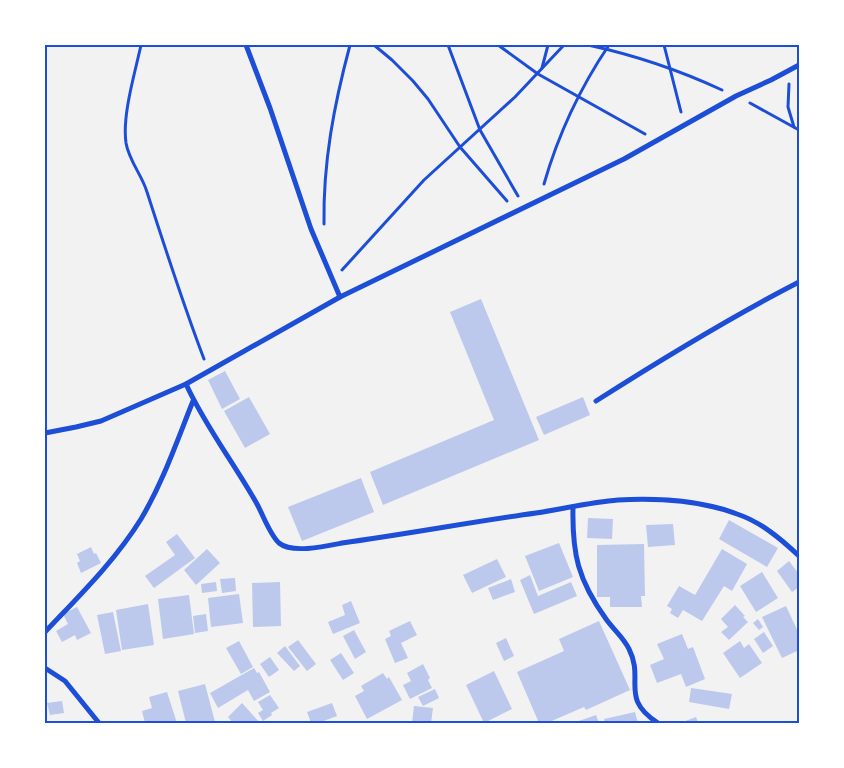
<svg xmlns="http://www.w3.org/2000/svg" width="844" height="768" font-family="'DM Sans',sans-serif">
<rect width="100%" height="100%" fill="#f2f2f2"/>
<!-- building -->
<g fill="#bdc9ec">
<polygon points="481,299 539,440 383,505 370,472 494,420 450,312"/>
<polygon points="225,371 240,399 222,409 208,380"/>
<polygon points="249,397 270,434 245,448 224,411"/>
<polygon points="583,397 590,415 544,435 536,417"/>
<polygon points="361,478 374,512 302,541 288,507"/>
<polygon points="588,518 613,519 612,539 587,538"/>
<polygon points="729,520 778,548 767,567 719,539"/>
<polygon points="673,524 675,545 648,547 646,525"/>
<polygon points="177,534 195,558 154,588 145,576 175,555 166,542"/>
<polygon points="559,543 573,577 539,591 525,556"/>
<polygon points="644,544 645,596 641,596 642,607 610,607 610,597 597,597 597,545"/>
<polygon points="91,547 94,554 96,553 101,563 81,573 77,563 80,561 77,554"/>
<polygon points="207,549 220,563 196,585 184,570"/>
<polygon points="722,549 747,564 732,591 724,586 702,621 683,610 678,618 670,613 672,609 667,606 679,586 695,595"/>
<polygon points="497,559 506,577 472,593 463,575"/>
<polygon points="789,561 799,574 799,587 792,592 777,571"/>
<polygon points="762,572 778,598 756,612 740,586"/>
<polygon points="530,575 538,596 571,582 577,596 534,614 520,580"/>
<polygon points="235,578 236,591 222,593 220,579"/>
<polygon points="511,579 515,592 493,600 488,588"/>
<polygon points="216,582 217,591 202,593 201,584"/>
<polygon points="280,582 281,626 253,627 252,583"/>
<polygon points="239,594 243,623 211,627 208,598"/>
<polygon points="189,595 194,634 163,639 158,599"/>
<polygon points="351,601 360,623 333,634 328,622 345,615 342,605"/>
<polygon points="148,604 154,645 122,650 116,610"/>
<polygon points="735,605 745,616 743,617 748,622 729,640 721,632 728,627 721,619"/>
<polygon points="786,606 799,634 799,650 782,658 762,617"/>
<polygon points="77,607 91,633 77,640 75,635 62,642 56,631 68,624 63,614"/>
<polygon points="113,612 121,651 105,654 97,615"/>
<polygon points="206,614 208,631 195,633 193,616"/>
<polygon points="758,619 763,627 759,630 753,623"/>
<polygon points="410,621 417,635 401,643 408,658 395,663 385,639 391,636 389,631"/>
<polygon points="599,621 630,690 586,710 584,707 547,723 539,723 517,672 564,651 559,639"/>
<polygon points="354,630 366,652 355,659 343,636"/>
<polygon points="764,632 773,646 763,653 754,639"/>
<polygon points="682,634 688,649 693,647 705,679 686,687 681,674 657,683 650,665 664,659 657,644"/>
<polygon points="506,638 514,656 504,661 496,643"/>
<polygon points="298,640 316,664 307,671 288,647"/>
<polygon points="239,641 253,667 241,674 226,648"/>
<polygon points="740,641 744,648 749,644 762,663 740,678 723,653"/>
<polygon points="285,646 300,666 294,671 277,653"/>
<polygon points="341,653 354,673 343,680 330,660"/>
<polygon points="270,657 279,670 269,677 260,664"/>
<polygon points="423,664 430,678 428,680 432,688 410,699 403,685 411,681 407,673"/>
<polygon points="254,668 257,673 259,672 270,692 254,701 248,690 218,708 210,693"/>
<polygon points="494,671 512,709 484,723 466,685"/>
<polygon points="383,673 387,679 389,677 402,700 367,719 355,696 364,691 361,686"/>
<polygon points="205,684 215,722 186,723 178,691"/>
<polygon points="691,688 732,694 729,709 689,702"/>
<polygon points="435,689 439,698 423,706 418,697"/>
<polygon points="167,692 177,723 145,723 142,711 152,708 149,697"/>
<polygon points="270,695 279,708 271,713 272,715 263,721 258,713 263,710 258,702"/>
<polygon points="62,701 64,713 50,715 47,703"/>
<polygon points="242,703 260,723 233,723 228,717"/>
<polygon points="332,703 337,716 318,723 311,723 307,712"/>
<polygon points="414,706 433,708 431,723 412,723"/>
<polygon points="635,712 638,723 605,723 604,719"/>
<polygon points="596,715 599,723 573,723"/>
<polygon points="696,717 698,723 680,723"/>
</g>
<g fill="none" stroke-linecap="round" stroke-linejoin="round">
<!-- path -->
<g stroke="#1d4ed8" stroke-width="3">
<path d="M 141,45 C 135,73 122,115 126,143 C 129,161 142,175 147,192 C 165,248 183,304 204,359"/>
<polyline points="374,45 392,60 413,81 428,99 460,147 507,201"/>
<polyline points="448,45 480,130 518,196"/>
<polyline points="498,45 538,74 645,134"/>
<path d="M 588,45 C 634,55 679,70 722,90"/>
<polyline points="664,45 681,112"/>
<polyline points="542,68 548,45"/>
<polyline points="789,84 788,107 794,127"/>
<polyline points="750,103 799,130"/>
<path d="M 544,184 C 558,135 580,88 609,45"/>
<path d="M 324,224 C 323,162 334,105 350,45"/>
<polyline points="342,270 424,180 515,97 564,45"/>
</g>
<!-- minor -->
<g stroke="#1d4ed8" stroke-width="5">
<polyline points="246,45 270,108 311,229 340,297"/>
<path d="M 186,384 C 205,426 234,463 257,504 C 263,515 270,535 279,543 C 292,554 327,546 342,543 C 407,534 471,522 536,513 C 563,509 591,502 618,500 C 657,498 700,500 737,514 C 761,522 781,539 799,556"/>
<path d="M 596,401 C 662,359 729,318 799,282"/>
<polyline points="45,433 76,427 101,421 186,384 340,297 624,159 736,96 771,80 799,65"/>
<path d="M 573,507 C 572,554 578,580 606,619 C 613,629 624,638 629,649 C 645,680 619,698 658,723"/>
<path d="M 45,632 C 79,596 115,561 141,519 C 163,482 177,441 193,401"/>
<polyline points="45,668 65,681 99,723"/>
</g>
</g>
<!-- border -->
<rect width="844" height="768" fill="none" stroke="#ffffff" stroke-width="92"/>
<rect x="46" y="46" width="752" height="676" fill="none" stroke="#1d4ed8" stroke-width="2"/>
</svg>
